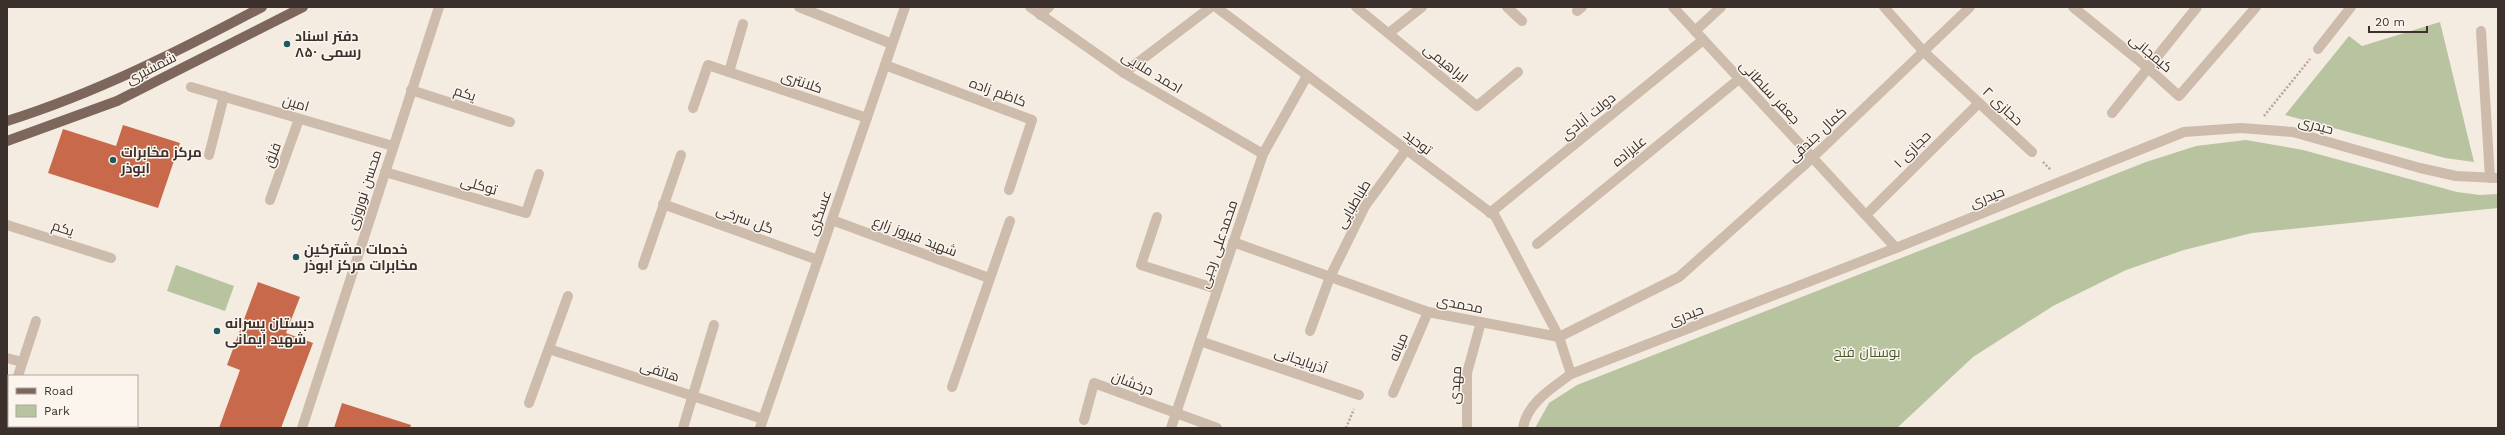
<svg xmlns="http://www.w3.org/2000/svg" width="2505" height="435" font-family="'Work Sans',Cairo,sans-serif">
<rect width="100%" height="100%" fill="#f4ebe1"/>
<!-- green -->
<g fill="#b8c4a0">
<polygon points="2440,22 2474,162 2445,158 2285,115 2349,36 2362,46"/>
<polygon points="2246,140 2303,150 2457,192 2480,195 2498,194 2498,208 2252,233 2184,250 2126,270 2053,306 1973,357 1897,428 1535,428 1549,403 1577,385 2146,162 2196,146"/>
<polygon points="176,265 234,286 225,311 167,291"/>
</g>
<!-- building -->
<g fill="#c8694b">
<polygon points="123,125 180,143 158,208 48,173 63,129 116,146"/>
<polygon points="258,282 300,297 286,333 313,343 281,428 219,428 240,370 227,365"/>
<polygon points="342,403 411,425 410,428 334,428"/>
</g>
<g fill="none" stroke-linecap="round" stroke-linejoin="round">
<!-- path -->
<g stroke="#b9a596" stroke-width="2.5" stroke-dasharray="2 2" stroke-linecap="butt">
<polyline points="2264,116 2310,59"/>
<polyline points="2043,162 2051,170"/>
<polyline points="1346,428 1354,409"/>
</g>
<!-- minor -->
<g stroke="#cdbbac" stroke-width="10">
<polyline points="799,7 892,44"/>
<polyline points="1030,7 1124,73 1263,154"/>
<polyline points="1216,7 1495,216 1559,337 1571,374"/>
<polyline points="1356,7 1477,106 1518,72"/>
<polyline points="1507,7 1522,21"/>
<polyline points="1673,7 1896,248"/>
<polyline points="1884,7 1924,52 2032,152"/>
<polyline points="2073,7 2147,67 2179,96 2256,7"/>
<polyline points="1577,11 1582,7"/>
<polyline points="1040,15 1049,7"/>
<polyline points="1695,31 1721,7"/>
<polyline points="2481,31 2490,178"/>
<polyline points="1389,33 1422,7"/>
<polyline points="2318,49 2351,7"/>
<polyline points="885,65 1032,120 1009,190"/>
<polyline points="729,72 743,24"/>
<polyline points="1124,73 1211,7"/>
<polyline points="191,87 393,146"/>
<polyline points="411,90 510,122"/>
<polyline points="693,108 708,65 867,118"/>
<polyline points="2112,113 2197,7"/>
<polyline points="209,155 224,96"/>
<polyline points="385,172 526,213 539,174"/>
<polyline points="270,200 299,119"/>
<polyline points="663,204 818,260"/>
<polyline points="1490,213 1703,40"/>
<polyline points="1866,215 1979,103"/>
<polyline points="1157,217 1141,265 1217,289"/>
<polyline points="832,220 989,278"/>
<polyline points="7,225 111,258"/>
<polyline points="1233,242 1428,312 1559,337 1679,277 1812,158 1970,7"/>
<polyline points="1537,244 1739,79"/>
<polyline points="643,265 681,155"/>
<polyline points="1310,331 1330,277 1365,206 1406,150"/>
<polyline points="1200,341 1359,395"/>
<polyline points="549,349 763,419"/>
<polyline points="7,358 22,362"/>
<polyline points="18,376 36,321"/>
<polyline points="952,387 1010,221"/>
<polyline points="1393,393 1428,312"/>
<polyline points="529,403 568,296"/>
<polyline points="1084,420 1094,383 1217,428"/>
<polyline points="302,428 439,7"/>
<polyline points="683,428 714,325"/>
<polyline points="760,428 905,7"/>
<polyline points="1171,428 1263,154 1307,76"/>
<polyline points="1467,428 1467,373 1481,322"/>
<path d="M 1523,428 C 1527,403 1552,388 1571,374 L 1896,248 L 2184,132 L 2241,128 L 2293,132 L 2420,168 L 2456,176 L 2498,178"/>
</g>
<!-- major -->
<g stroke="#7d675c" stroke-width="10">
<path d="M 7,121 C 96,93 179,51 262,7"/>
<polyline points="7,141 117,101 303,7"/>
</g>
</g>
<!-- markers -->
<g fill="#1f5a5e" stroke="#fbf5ee" stroke-width="1.5">
<circle cx="287" cy="44" r="4"/>
<circle cx="113" cy="160" r="4"/>
<circle cx="296" cy="257" r="4"/>
<circle cx="217" cy="331" r="4"/>
</g>
<g text-anchor="middle" stroke-width="3" stroke-linejoin="round" paint-order="stroke">
<!-- poi labels -->
<g font-size="14" font-weight="bold" fill="#3b302b" stroke="#fbf5ee" text-anchor="start">
<text x="295" y="41">دفتر اسناد<tspan x="295" dy="16">رسمی ۸۵۰</tspan></text>
<text x="121" y="157">مرکز مخابرات<tspan x="121" dy="16">ابوذر</tspan></text>
<text x="304" y="254">خدمات مشترکین<tspan x="304" dy="16">مخابرات مرکز ابوذر</tspan></text>
<text x="225" y="328">دبستان پسرانه<tspan x="225" dy="16">شهید ایمانی</tspan></text>
</g>
<!-- street labels -->
<g font-size="14" fill="#3b302b" stroke="#fbf5ee">
<text transform="translate(2151 53) rotate(40)" y="5">کیمجانی</text>
<text transform="translate(1446 63) rotate(39)" y="5">ابراهیمی</text>
<text transform="translate(151 68) rotate(-27)" y="5">شمشیری</text>
<text transform="translate(1152 72) rotate(31)" y="5">احمد ملایی</text>
<text transform="translate(802 82) rotate(19)" y="5">کلانتری</text>
<text transform="translate(998 92) rotate(20)" y="5">کاظم زاده</text>
<text transform="translate(1770 92) rotate(47)" y="5">جعفر سلطانی</text>
<text transform="translate(465 93) rotate(18)" y="5">یکم</text>
<text transform="translate(296 103) rotate(17)" y="5">امین</text>
<text transform="translate(2003 106) rotate(43)" y="5">حجازی ۲</text>
<text transform="translate(1588 116) rotate(-39)" y="5">دولت آبادی</text>
<text transform="translate(2316 125) rotate(15)" y="5">حیدری</text>
<text transform="translate(1817 134) rotate(-43)" y="5">کمال جندقی</text>
<text transform="translate(1418 142) rotate(37)" y="5">توحید</text>
<text transform="translate(1912 149) rotate(-45)" y="5">حجازی ۱</text>
<text transform="translate(1629 151) rotate(-39)" y="5">علیزاده</text>
<text transform="translate(272 155) rotate(-70)" y="5">فلق</text>
<text transform="translate(479 185) rotate(16)" y="5">توکلی</text>
<text transform="translate(364 190) rotate(-72)" y="5">محسن نوروزی</text>
<text transform="translate(1987 197) rotate(-22)" y="5">حیدری</text>
<text transform="translate(1353 204) rotate(-59)" y="5">طباطبایی</text>
<text transform="translate(819 213) rotate(-71)" y="5">عسگری</text>
<text transform="translate(745 219) rotate(20)" y="5">گل سرخی</text>
<text transform="translate(63 228) rotate(18)" y="5">یکم</text>
<text transform="translate(915 236) rotate(21)" y="5">شهید فیروز زارع</text>
<text transform="translate(1218 244) rotate(-71)" y="5">محمدعلی رجبی</text>
<text transform="translate(1460 304) rotate(11)" y="5">محمدی</text>
<text transform="translate(1686 315) rotate(-21)" y="5">حیدری</text>
<text transform="translate(1398 347) rotate(-67)" y="5">میانه</text>
<text transform="translate(1301 360) rotate(19)" y="5">آذربایجانی</text>
<text transform="translate(660 371) rotate(18)" y="5">هاتفی</text>
<text transform="translate(1133 383) rotate(21)" y="5">درخشان</text>
<text transform="translate(1455 385) rotate(-86)" y="5">مهدی</text>
</g>
<!-- park labels -->
<g font-size="14" fill="#4a5a2e" stroke="#fbf5ee">
<text x="1867" y="357">بوستان فتح</text>
</g>
</g>
<!-- border -->
<rect width="2505" height="435" fill="none" stroke="#3b302b" stroke-width="16"/>
<!-- legend -->
<rect x="8" y="375" width="130" height="52" fill="#fbf5ee" stroke="#aea6a0"/>
<rect x="16" y="388" width="20" height="6" fill="#7d675c" stroke="#aea6a0"/>
<text x="44" y="395" font-size="12" fill="#3b302b">Road</text>
<rect x="16" y="405" width="20" height="12" fill="#b8c4a0" stroke="#aea6a0"/>
<text x="44" y="415" font-size="12" fill="#3b302b">Park</text>
<!-- scale -->
<path d="M2369 26v6h58v-6" fill="none" stroke="#3b302b" stroke-width="2"/>
<text x="2375" y="26" font-size="12" fill="#3b302b" stroke="#fbf5ee" stroke-width="3" paint-order="stroke">20 m</text>
</svg>
